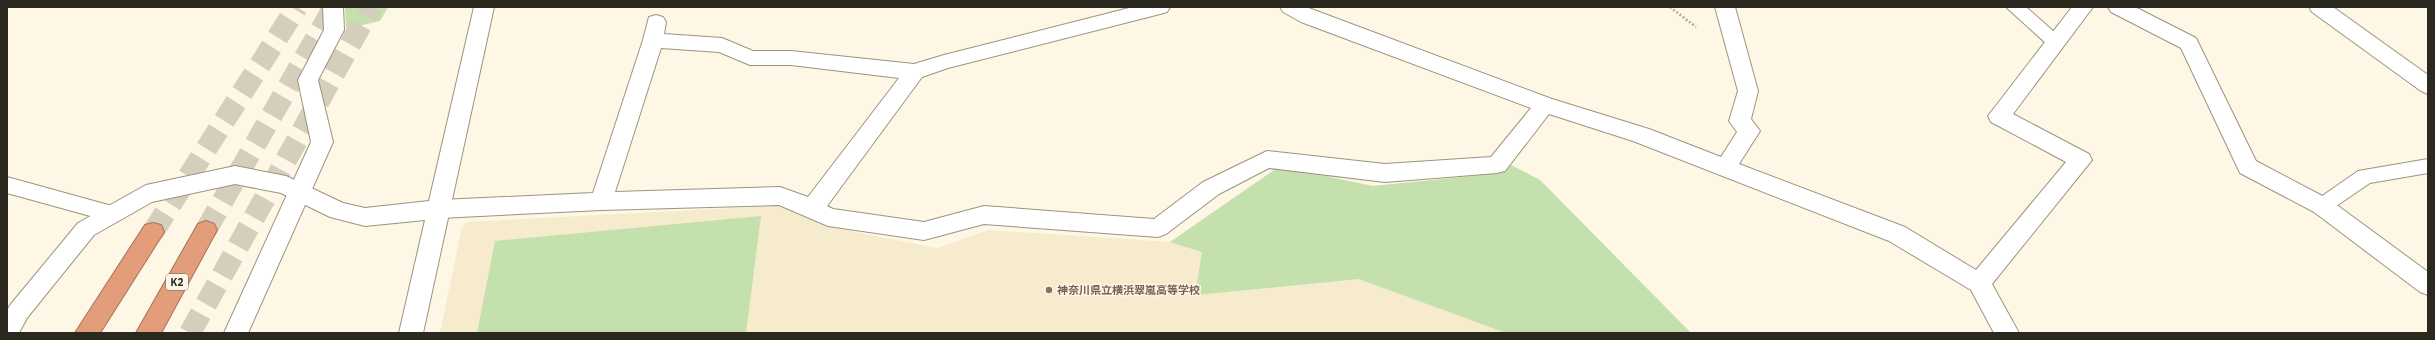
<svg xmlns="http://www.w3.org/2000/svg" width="2435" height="340" font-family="'IBM Plex Sans','Noto Sans JP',sans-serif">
<rect width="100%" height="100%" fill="#fef7e5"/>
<!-- built -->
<polygon fill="#f6ebcc" points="1509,164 1540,180 1691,333 440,333 462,227 467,222 775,206 787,209 824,226 937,248 989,230 1170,242 1274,170 1325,176 1373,186 1502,173"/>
<!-- green -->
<g fill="#c4e0ac">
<polygon points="345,7 388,7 380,21 346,29"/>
<polygon points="1509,164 1540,180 1691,333 1506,333 1359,279 1195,295 1202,252 1170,242 1274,170 1325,176 1373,186 1502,173"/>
<polygon points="761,216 746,333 477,333 495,241"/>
</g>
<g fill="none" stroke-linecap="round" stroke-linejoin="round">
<!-- motorway-tunnel -->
<g stroke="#d4cebd" stroke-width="22" stroke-dasharray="22 11" stroke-linecap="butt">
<polyline points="206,230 334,7"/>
<polyline points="153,232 297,7"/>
<polyline points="190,333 371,7"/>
</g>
<defs>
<g id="service">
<polygon points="2006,7 2026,7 2061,38 2064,42 2061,46 2055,48 2049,46"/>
<polygon points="2428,159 2428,173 2370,183 2329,211 2322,214 2315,211 2312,206 2315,201 2358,171"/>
<polygon points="7,177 112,206 119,208 122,214 119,220 112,222 7,193"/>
</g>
<g id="minor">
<polygon points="323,7 343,7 344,30 318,80 333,142 248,333 224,333 311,142 298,80 324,30"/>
<path d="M 1133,7 L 1170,7 L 1167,12 L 1160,14 L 948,68 L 922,77 L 827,206 L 833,209 L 924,222 L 984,206 L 1154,219 L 1203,182 L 1267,151 L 1385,164 L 1491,157 L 1531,108 L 1301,22 L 1283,12 L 1280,7 L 1306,7 L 1552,99 L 1649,129 L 1721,157 L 1737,132 L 1729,121 L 1738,91 L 1715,7 L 1735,7 L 1758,91 L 1751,119 L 1760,131 L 1739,164 L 1905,227 L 1976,270 L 2066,162 L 1991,122 L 1988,116 L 2072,7 L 2093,7 L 2013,114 L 2089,154 L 2092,160 L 1992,284 L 2019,333 L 1994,333 L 1971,290 L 1889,241 L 1633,141 L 1549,114 L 1505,171 L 1497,173 L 1385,182 L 1269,168 L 1219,194 L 1166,234 L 1158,237 L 984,224 L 924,240 L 828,226 L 779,205 L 601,210 L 440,218 L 432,215 L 429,209 L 432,203 L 440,200 L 593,193 L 643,40 L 649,17 L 656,15 L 663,17 L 666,22 L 664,34 L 722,38 L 753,51 L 791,51 L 914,64 L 944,55 ZM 661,48 L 719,52 L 750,65 L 791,65 L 899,78 L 808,197 L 780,187 L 615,192 Z"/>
<polygon points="2108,7 2135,7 2196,38 2256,161 2330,200 2428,272 2428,295 2420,292 2314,212 2240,173 2181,48 2111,12"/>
<polygon points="2309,7 2333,7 2428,75 2428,94 2421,91 2312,12"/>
</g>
<polygon id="tertiary" points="474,7 494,7 423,333 399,333 425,220 365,226 330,217 281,193 235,184 152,202 94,235 27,318 19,333 7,333 7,310 11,304 78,223 146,185 235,166 286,176 343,203 365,208 429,201"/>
<g id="motorway">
<polygon points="206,221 214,224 217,230 161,333 136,333 198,224"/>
<polygon points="153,223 161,225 164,232 100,333 75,333 145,225"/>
</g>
</defs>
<!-- service casing -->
<use href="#service" stroke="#9b947e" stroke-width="2"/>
<!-- minor casing -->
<use href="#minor" stroke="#9b947e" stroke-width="2"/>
<!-- tertiary casing -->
<use href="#tertiary" stroke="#9b947e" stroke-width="2"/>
<!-- motorway casing -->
<use href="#motorway" stroke="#a3745b" stroke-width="2"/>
<!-- path -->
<polyline stroke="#b0ab9c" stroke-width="2.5" stroke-dasharray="2 2" stroke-linecap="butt" points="1670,7 1696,27"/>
<!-- service -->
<use href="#service" fill="#fff" fill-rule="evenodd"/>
<!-- minor -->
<use href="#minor" fill="#fff" fill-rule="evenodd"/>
<!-- tertiary -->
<use href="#tertiary" fill="#fff" fill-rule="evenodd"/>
<!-- motorway -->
<use href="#motorway" fill="#e39d7b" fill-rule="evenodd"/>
</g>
<!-- markers -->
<circle fill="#8d6e63" stroke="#fef7e5" stroke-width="1.5" cx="1049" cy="290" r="4"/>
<g text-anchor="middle" stroke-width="3" stroke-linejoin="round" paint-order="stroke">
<!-- shield labels -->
<rect fill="#fef7e5" stroke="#6a665a" stroke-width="1" x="166" y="274" width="22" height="16" rx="3"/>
<g font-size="10" font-weight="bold" fill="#2b281f">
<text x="177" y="286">K2</text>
</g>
<!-- education labels -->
<g font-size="11" font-weight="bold" fill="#785e54" stroke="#fef7e5" text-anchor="start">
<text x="1057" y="294">神奈川県立横浜翠嵐高等学校</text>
</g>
</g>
<!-- border -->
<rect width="2435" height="340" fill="none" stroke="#2b281f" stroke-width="16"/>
</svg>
